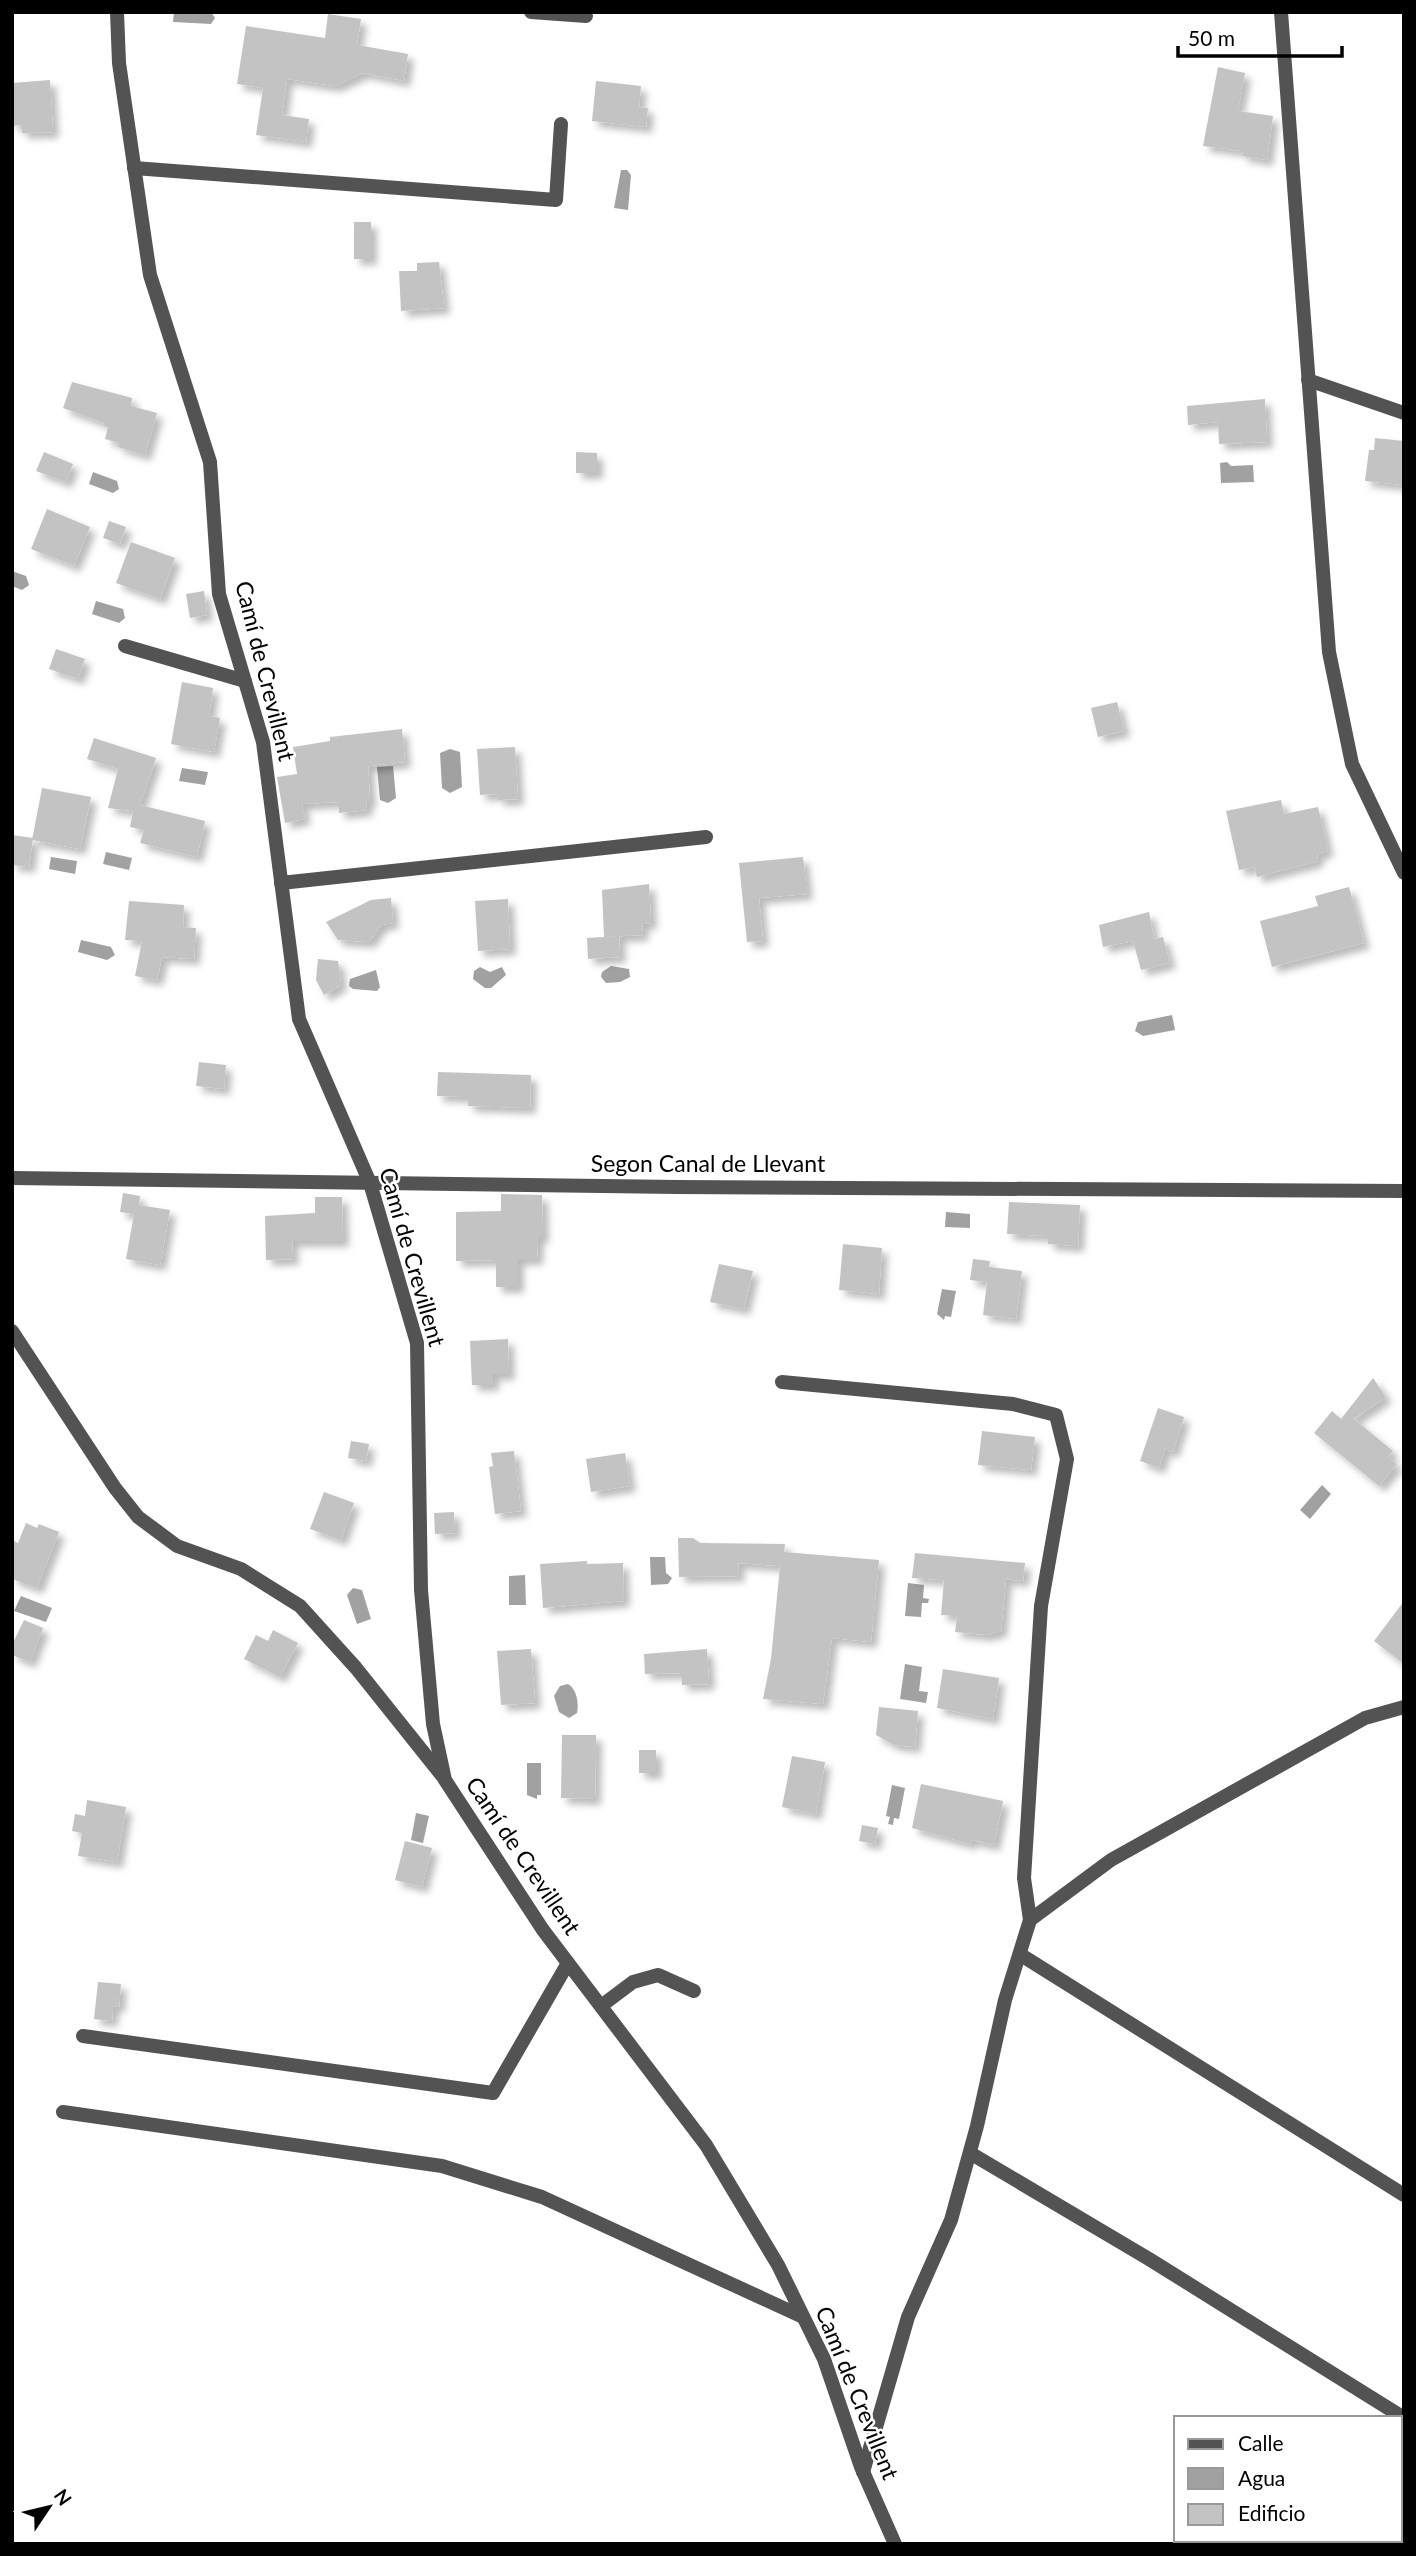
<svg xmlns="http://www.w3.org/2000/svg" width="1416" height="2556" font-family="Lato,sans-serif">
<defs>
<filter id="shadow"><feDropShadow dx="6" dy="6" stdDeviation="3.5" flood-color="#0004"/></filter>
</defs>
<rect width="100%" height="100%" fill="#fff"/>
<!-- water -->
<g fill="#a1a1a1">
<polygon points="174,12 211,12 215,18 211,24 173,22"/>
<polygon points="621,170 627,170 631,175 628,210 614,208"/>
<polygon points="1227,462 1231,466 1253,465 1254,482 1221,483 1220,463"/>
<polygon points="93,472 117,481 119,489 113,493 89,484"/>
<polygon points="12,571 26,576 29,585 22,590 12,586"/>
<polygon points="96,601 123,609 125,618 119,623 92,614"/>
<polygon points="450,749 460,752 462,787 450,793 442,788 440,753"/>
<polygon points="393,766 396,798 388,803 380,800 377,767"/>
<polygon points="182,768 208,772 205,785 179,781"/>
<polygon points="106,852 132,858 129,870 103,864"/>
<polygon points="51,857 77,861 75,874 49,869"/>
<polygon points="81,940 111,947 115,955 107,960 78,952"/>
<polygon points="611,966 629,969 630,977 620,982 606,983 601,977 602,972"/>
<polygon points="480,967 490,972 502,967 506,975 491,988 485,988 473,979 474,971"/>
<polygon points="376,970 380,987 377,991 353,989 349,986 350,979"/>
<polygon points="1172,1015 1175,1030 1143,1036 1135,1031 1138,1022"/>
<polygon points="946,1212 970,1214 970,1228 945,1227"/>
<polygon points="942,1289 956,1291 951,1317 945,1316 944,1320 937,1314"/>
<polygon points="1322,1485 1331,1494 1310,1519 1300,1510"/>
<polygon points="650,1557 665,1557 666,1573 672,1578 668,1584 651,1585"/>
<polygon points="525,1575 526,1605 509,1605 509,1576"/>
<polygon points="908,1583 924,1585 923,1598 929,1599 928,1603 922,1603 921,1617 905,1616"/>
<polygon points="353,1588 362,1590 371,1619 357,1624 347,1595"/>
<polygon points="21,1596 52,1608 46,1622 14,1611"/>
<polygon points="905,1664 922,1667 919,1691 928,1692 926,1703 900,1699"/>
<path d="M 568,1684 C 577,1689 579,1704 577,1713 L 569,1718 L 559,1712 L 554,1696 L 560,1686 Z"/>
<polygon points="527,1763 541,1763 541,1795 537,1795 537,1799 527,1795"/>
<polygon points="892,1785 905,1788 899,1819 894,1818 893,1825 888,1824 890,1817 886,1816"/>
<polygon points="416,1813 429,1816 423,1843 411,1840"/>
</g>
<!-- building -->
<g fill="#c3c3c3" filter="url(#shadow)">
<polygon points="328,14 361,19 357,45 408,54 404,81 363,73 335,86 287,79 282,115 309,119 306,142 256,135 263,88 237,84 246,26 325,38"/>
<polygon points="1218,67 1245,73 1238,111 1273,116 1267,160 1242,156 1243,151 1203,146"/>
<polygon points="50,80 53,132 22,133 21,125 12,126 12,83"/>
<polygon points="596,81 641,86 639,107 648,108 646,127 592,121"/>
<rect x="354" y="222" width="17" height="37"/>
<polygon points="439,262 444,308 401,311 399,271 417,271 417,263"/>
<polygon points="72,382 132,398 131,406 157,413 145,455 118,447 119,443 105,439 108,427 103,426 104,423 63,408"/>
<polygon points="1265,399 1267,442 1219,444 1218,422 1188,425 1187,406"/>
<polygon points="1375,438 1404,441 1404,485 1365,481 1369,450 1374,450"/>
<polygon points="44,452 73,464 66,482 36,471"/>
<polygon points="576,452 597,453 597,473 576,473"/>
<polygon points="47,509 90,527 74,566 31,549"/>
<polygon points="109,521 126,527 120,544 103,538"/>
<polygon points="131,542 175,558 160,599 116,583"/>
<polygon points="204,591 207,615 190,618 186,594"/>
<polygon points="56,649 85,659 78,679 49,669"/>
<polygon points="182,682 213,688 209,716 220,718 214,752 171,744"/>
<polygon points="1117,702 1124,731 1098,737 1091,708"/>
<polygon points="402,729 405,762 368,766 370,802 366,802 367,810 339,813 338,802 302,804 305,819 285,823 277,777 297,774 293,747 330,741 330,737"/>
<polygon points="94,738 156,758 140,805 205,821 197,857 140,843 144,830 130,827 133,811 108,808 118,769 87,759"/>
<polygon points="515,747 518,799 498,800 498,794 480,795 477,749"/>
<polygon points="42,788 91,797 80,849 32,840"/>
<polygon points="1281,800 1284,814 1318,807 1328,851 1317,854 1318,861 1257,877 1254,867 1239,870 1226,811"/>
<polygon points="12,835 33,838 29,867 12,865"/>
<polygon points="803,857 807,894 759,898 763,941 747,942 739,863"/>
<polygon points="649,884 651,923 642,924 643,935 604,937 602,890"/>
<polygon points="1349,887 1364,943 1272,967 1260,921 1318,906 1315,896"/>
<polygon points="391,898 393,923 381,925 369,942 338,940 326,922 371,900"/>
<polygon points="508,899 510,949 478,951 475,901"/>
<polygon points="129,901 184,905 183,927 196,928 194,959 162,957 157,980 135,976 142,941 125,940"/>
<polygon points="1149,912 1154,939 1163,937 1170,963 1141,970 1133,941 1103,947 1099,925"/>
<polygon points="619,936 620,957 588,959 587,938"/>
<polygon points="318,959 338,961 341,985 324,995 316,980"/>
<polygon points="199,1062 226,1065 224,1089 196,1086"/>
<polygon points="438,1072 531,1075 530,1108 468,1106 468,1097 437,1096"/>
<polygon points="123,1193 140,1196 139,1205 170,1210 160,1265 126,1259 134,1214 120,1212"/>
<polygon points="501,1194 542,1195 543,1237 538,1237 537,1259 518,1259 518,1287 496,1287 496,1260 456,1261 456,1212 501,1211"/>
<polygon points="315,1197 342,1197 343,1241 292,1241 293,1259 266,1260 265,1216 315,1213"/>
<polygon points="1009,1202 1080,1205 1078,1246 1048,1244 1048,1236 1007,1234"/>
<polygon points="843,1244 882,1248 879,1294 839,1290"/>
<polygon points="973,1259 990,1261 989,1267 1022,1271 1016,1319 983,1315 987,1282 970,1280"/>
<polygon points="719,1264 753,1271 744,1309 710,1302"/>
<polygon points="508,1339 509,1374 493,1374 493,1385 472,1385 470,1341"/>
<polygon points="1373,1378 1386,1397 1354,1419 1393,1451 1388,1457 1397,1464 1379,1486 1314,1433 1332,1411 1341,1419"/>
<polygon points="1158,1408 1184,1417 1173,1452 1165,1449 1159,1468 1140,1461"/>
<polygon points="982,1431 1035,1437 1031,1470 978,1465"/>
<polygon points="351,1441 369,1444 366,1461 348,1458"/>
<polygon points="514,1451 521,1511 495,1514 489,1467 493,1466 491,1453"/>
<polygon points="625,1453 630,1486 591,1492 586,1459"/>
<polygon points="324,1492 354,1503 341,1540 310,1529"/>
<polygon points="454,1512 455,1533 435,1534 434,1513"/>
<polygon points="26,1523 37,1528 39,1524 59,1532 37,1588 12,1579 12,1540 18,1543"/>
<polygon points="678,1538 693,1538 700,1543 785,1544 784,1552 879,1560 871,1642 832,1638 823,1704 763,1699 771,1659 780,1566 738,1563 739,1576 679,1577"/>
<polygon points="915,1553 1025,1563 1023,1581 1006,1579 1001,1631 987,1635 955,1632 957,1616 941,1615 944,1580 912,1578"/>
<polygon points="587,1561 587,1564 623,1563 624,1601 543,1608 540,1564"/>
<polygon points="1404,1601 1404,1664 1374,1641"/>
<polygon points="24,1620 43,1628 30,1662 12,1655 12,1645"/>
<polygon points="273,1630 298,1643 280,1677 244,1659 256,1635 268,1641"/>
<polygon points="531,1649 535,1703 501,1705 497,1651"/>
<polygon points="707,1649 709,1684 682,1685 681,1673 645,1674 644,1654"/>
<polygon points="943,1669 999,1678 993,1719 937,1708"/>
<polygon points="879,1707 918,1711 915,1747 894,1745 876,1735"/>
<polygon points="562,1735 596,1735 595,1799 561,1798"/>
<rect x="639" y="1750" width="17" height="23"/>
<polygon points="792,1756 825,1762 816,1814 782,1807"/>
<polygon points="921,1784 1003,1801 994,1845 971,1840 970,1844 912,1828"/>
<polygon points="87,1800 126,1807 117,1862 78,1856 82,1833 72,1831 75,1814 85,1816"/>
<polygon points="862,1825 878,1828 875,1844 859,1841"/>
<polygon points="405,1841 432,1848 422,1887 395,1880"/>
<polygon points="98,1982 121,1984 119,2007 113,2006 112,2021 94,2019"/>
</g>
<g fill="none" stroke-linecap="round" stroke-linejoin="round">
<!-- minor -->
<g stroke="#535353" stroke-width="14">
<polyline points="117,12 119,63 150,275 210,462 219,594 263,742 299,1019 370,1183 417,1343 421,1590 433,1724 445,1780 543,1930 706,2145 778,2265 824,2359 861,2467 895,2544"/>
<polyline points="531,12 586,16"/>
<polyline points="1281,12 1329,652 1352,764 1404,873"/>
<polyline points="134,168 556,200 561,124"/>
<polyline points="1308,380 1404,413"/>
<polyline points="125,646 245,681"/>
<polyline points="281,883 706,837"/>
<polyline points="12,1178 677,1187 1404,1191"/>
<polyline points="12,1331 115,1488 138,1517 177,1546 241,1569 300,1606 356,1668 444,1778"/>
<polyline points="782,1382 1013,1404 1056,1415 1067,1459 1041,1606 1024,1878 1030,1920"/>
<polyline points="1021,1955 1404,2195"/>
<polyline points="601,2006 633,1982 658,1975 694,1991"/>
<polyline points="83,2036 493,2093 568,1963"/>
<polyline points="63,2112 442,2166 542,2197 803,2317"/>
<polyline points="970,2153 1149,2259 1404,2418"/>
<polyline points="863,2472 908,2317 951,2220 977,2126 1005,2000 1030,1920 1111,1860 1365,1718 1404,1707"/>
</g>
</g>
<g text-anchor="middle" stroke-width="5" stroke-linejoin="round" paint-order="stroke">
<!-- street labels -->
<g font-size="23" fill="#000" stroke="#fff">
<text transform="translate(265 671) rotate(76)" y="8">Camí de Crevillent</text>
<text x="708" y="1172">Segon Canal de Llevant</text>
<text transform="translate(412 1257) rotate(74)" y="8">Camí de Crevillent</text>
<text transform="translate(523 1856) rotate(56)" y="8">Camí de Crevillent</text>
<text transform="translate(857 2393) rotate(68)" y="8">Camí de Crevillent</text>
</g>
</g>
<!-- border -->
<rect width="1416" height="2556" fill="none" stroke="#000000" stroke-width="28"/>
<!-- legend -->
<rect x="1174" y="2416" width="228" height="126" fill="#ffffff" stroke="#999999" stroke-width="2"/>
<rect x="1188" y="2439" width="35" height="10" fill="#535353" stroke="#999999" stroke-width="2"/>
<text x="1238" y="2451" font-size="21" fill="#000000">Calle</text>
<rect x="1188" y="2468" width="35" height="21" fill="#a1a1a1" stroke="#999999" stroke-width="2"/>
<text x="1238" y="2486" font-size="21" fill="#000000">Agua</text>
<rect x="1188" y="2504" width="35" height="21" fill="#c3c3c3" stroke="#999999" stroke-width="2"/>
<text x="1238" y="2521" font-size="21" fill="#000000">Edificio</text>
<!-- north arrow -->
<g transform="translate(49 2507) rotate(55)" stroke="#ffffff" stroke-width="5" paint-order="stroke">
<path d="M0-5L12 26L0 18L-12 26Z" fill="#000000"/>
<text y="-10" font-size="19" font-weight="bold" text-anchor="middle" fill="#000000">N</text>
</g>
<!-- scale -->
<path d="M1178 46v10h164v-10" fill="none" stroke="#000000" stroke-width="3.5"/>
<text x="1188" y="46" font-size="21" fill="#000000" stroke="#ffffff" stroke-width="5" paint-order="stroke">50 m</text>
</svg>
